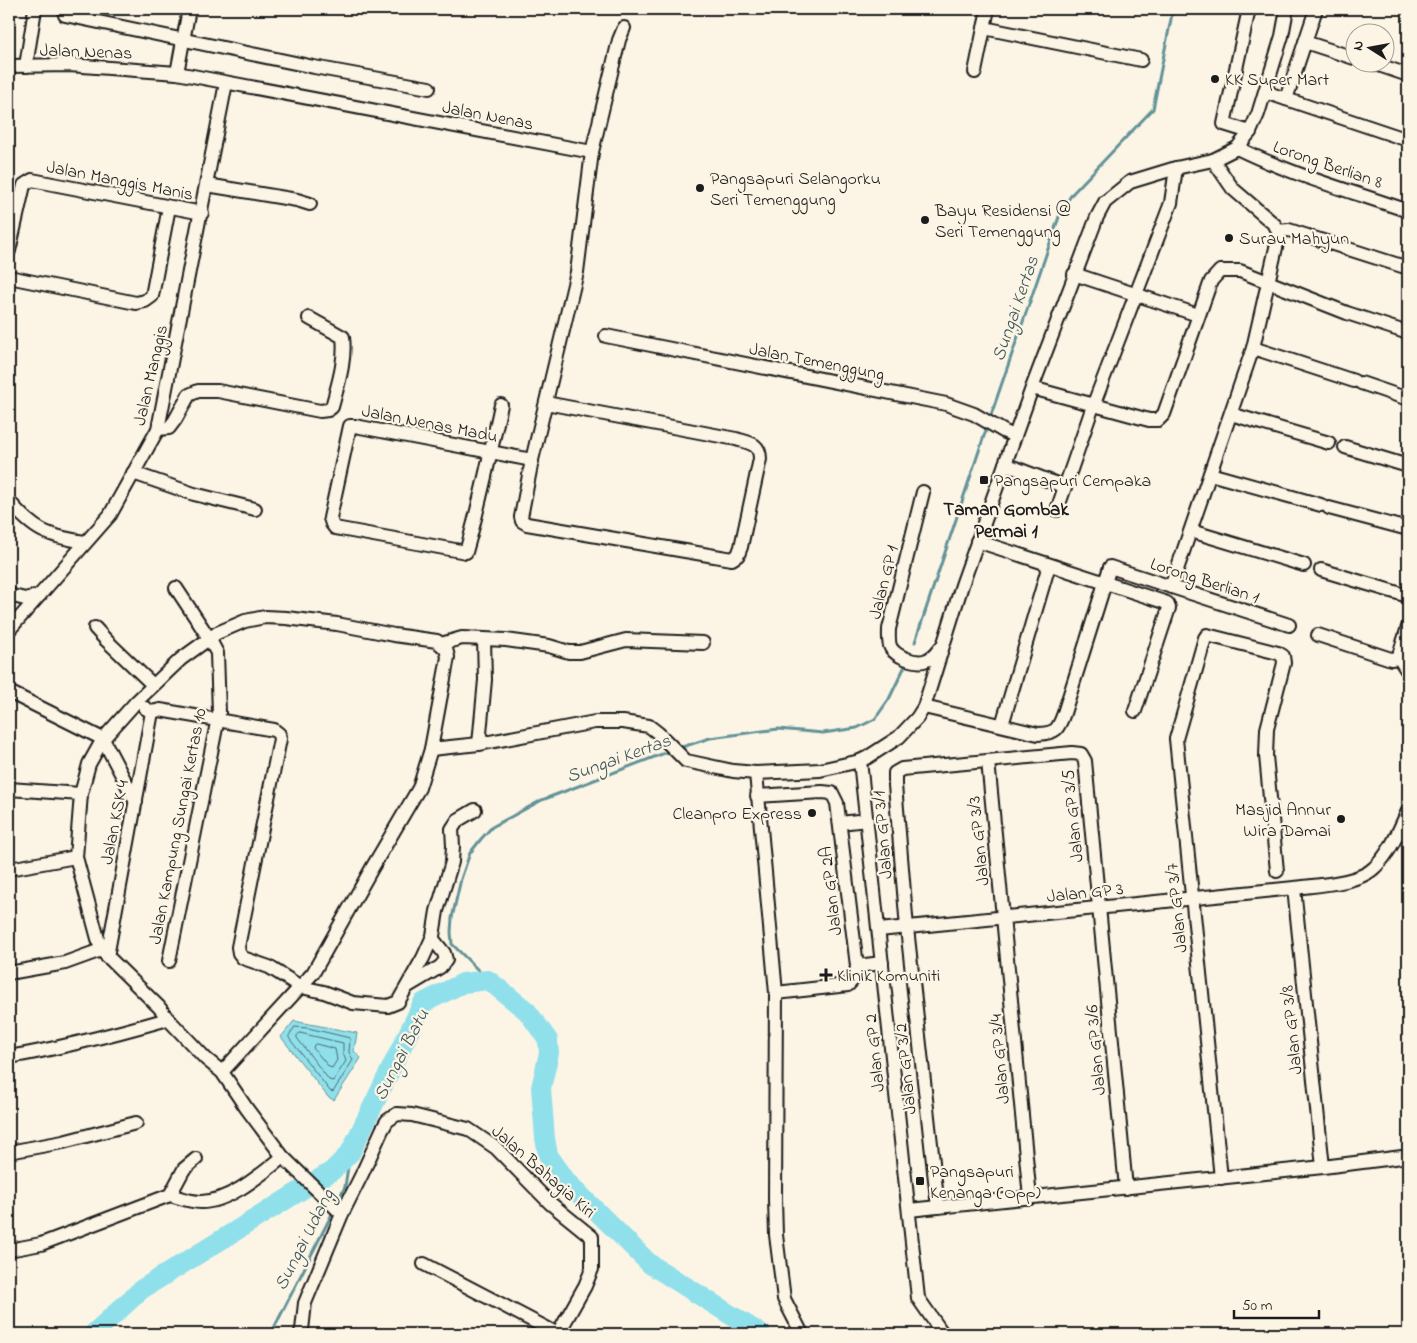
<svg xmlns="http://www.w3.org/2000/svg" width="1417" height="1343" font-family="'Indie Flower',sans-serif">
<rect width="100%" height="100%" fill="#fcf5e5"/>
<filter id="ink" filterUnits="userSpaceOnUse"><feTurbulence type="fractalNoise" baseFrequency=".02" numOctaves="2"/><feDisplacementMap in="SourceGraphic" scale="10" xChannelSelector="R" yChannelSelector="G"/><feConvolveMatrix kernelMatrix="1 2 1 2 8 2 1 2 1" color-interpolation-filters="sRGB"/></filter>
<g filter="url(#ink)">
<!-- water -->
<polygon fill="#90e0eb" stroke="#629298" points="294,1021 357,1033 354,1051 361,1058 334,1100 328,1097 281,1037"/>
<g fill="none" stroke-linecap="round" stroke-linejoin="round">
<!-- shore -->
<g stroke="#4a6a6f" stroke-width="1">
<polygon points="295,1027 308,1028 350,1038 349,1052 353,1060 333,1092 330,1091 289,1038 289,1036"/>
<polygon points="300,1033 343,1043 343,1053 346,1061 333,1081 329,1080 297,1038 297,1036"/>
<polygon points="316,1044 335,1049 337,1060 332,1068 329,1067 313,1048 314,1045"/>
</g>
<!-- stream -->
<g stroke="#629298" stroke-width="3">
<polyline points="990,418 1061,211 1072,194 1153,109 1173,9"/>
<polyline points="915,642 987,427"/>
<polyline points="679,748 710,738 778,729 823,733 857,728 875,719 889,699 905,666"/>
<polyline points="488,980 452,944 451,932 452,918 461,879 470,853 481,839 492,827 542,800 670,751"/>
<polyline points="336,1204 345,1187 350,1153"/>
<polyline points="271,1334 334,1210"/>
</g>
<!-- river -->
<polyline stroke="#90e0eb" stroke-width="20" points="93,1334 142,1289 332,1171 350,1153 423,1003 463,983 488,980 527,1011 548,1040 549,1053 541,1088 545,1138 548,1155 567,1182 650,1264 761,1334"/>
<defs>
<g id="minor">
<polyline points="1249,9 1224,124 1250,132"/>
<polyline points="65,15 314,67 429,88"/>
<polyline points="984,28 1141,60"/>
<polyline points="1305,42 1354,58"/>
<polyline points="1370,62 1408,75"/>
<polyline points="9,66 69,65 177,73 592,152"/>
<polyline points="26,66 35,9"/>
<polyline points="975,72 988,9"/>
<polyline points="177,73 189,9"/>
<polyline points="1265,92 1408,140"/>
<polyline points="1286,99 1316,9"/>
<path d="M 1237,148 C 1292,175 1351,191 1408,211"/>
<polyline points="207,185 297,200 310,204"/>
<polyline points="1278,231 1289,230 1408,268"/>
<polyline points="9,251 24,185 32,180 202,213"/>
<polyline points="1074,274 1198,315"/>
<polyline points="9,277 136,303 145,301 152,296 169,207"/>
<polyline points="606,336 946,404 974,414 1005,432 1015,436"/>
<polyline points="1253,348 1354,381"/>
<polyline points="1361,383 1408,399"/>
<polyline points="1032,388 1149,420 1158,420 1164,414 1211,281 1220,271 1240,271 1347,313 1408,333"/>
<path d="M 546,403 L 736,439 C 749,443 760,443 760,459 L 741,547 L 738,555 L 732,559 L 527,524 L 522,521 L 521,517 L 532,460 L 577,272 L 592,152 L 619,40 L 624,28"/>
<path d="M 501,405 C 490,454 480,504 466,552 L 335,528 L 332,524 L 330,518 L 350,426 L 355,426 L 532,460"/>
<polyline points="1231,414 1329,443"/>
<path d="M 158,429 L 169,428 L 175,420 L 189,395 L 198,391 L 218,391 L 320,411 L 328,410 L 332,407 C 338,384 346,361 343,337 L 309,318"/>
<polyline points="1345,447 1408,466"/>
<polyline points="1005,464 1065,487"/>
<polyline points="133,473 194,494 255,509"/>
<polyline points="1210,474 1321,505"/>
<path d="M 923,492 L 889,629 C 889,635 888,643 891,648 C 897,657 914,663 924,661 C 933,659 937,652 942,646"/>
<path d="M 9,501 C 34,531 47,536 85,542"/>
<polyline points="1329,508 1408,529"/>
<polyline points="1057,510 1093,406 1171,203 1176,168"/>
<polyline points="1191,531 1304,565"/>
<polyline points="977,541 1167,603 1169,608 1135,711"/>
<polyline points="1321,570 1408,596"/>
<polyline points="1171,587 1253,348 1278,239 1278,231 1275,225 1233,189 1213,160"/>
<polyline points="9,595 25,599 40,595"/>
<polyline points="95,628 106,640 153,685"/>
<polyline points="9,630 110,515 158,429 226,83"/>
<polyline points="1318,635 1391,659 1399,658"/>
<polyline points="441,644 462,638 506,640 549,646 569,652 580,652 626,640 703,643"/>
<polyline points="1399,658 1400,652 1408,627"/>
<polyline points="1399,658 1408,672"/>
<polyline points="9,692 103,739"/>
<path d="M 924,707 L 1038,734 C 1056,733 1058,730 1064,713 L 1110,567 L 1289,625"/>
<polyline points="152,712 160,710 274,730 279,734 280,739 238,947 239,953 243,958 269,967 301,987 324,992 353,1003 388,1006 398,1002 423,958 433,936 437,911 452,862 453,846 452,829 458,820 475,810"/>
<polyline points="1002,725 1049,565"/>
<polyline points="103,739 136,802"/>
<polyline points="479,744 485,680 484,639"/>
<polyline points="431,749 479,744 595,722 623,722 649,726 658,733 686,761 691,762 733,771 756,773 820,770 860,761 868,757 899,737 917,718 924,707 962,585 1032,388 1097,217 1105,202 1130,182 1176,168 1213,160 1237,148 1250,132 1258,114 1282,36 1287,9"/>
<polyline points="860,761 918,1298 943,1334"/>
<polyline points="988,761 1030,1198"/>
<polyline points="756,773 776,993 775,1199 776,1235 784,1299 802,1334"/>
<polyline points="9,789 81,794"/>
<polyline points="757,796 822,792 832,793 837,803 857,966 855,977 848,985 776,993"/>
<polyline points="840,823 867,820"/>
<polyline points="9,869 76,857"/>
<polyline points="1294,888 1323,1167"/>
<path d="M 879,930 L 1294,888 C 1316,885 1359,884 1375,867 C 1391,852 1399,830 1408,811"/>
<polyline points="107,957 152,712 145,708"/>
<polyline points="169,961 219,713 217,653 209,638 176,588"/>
<polyline points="857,966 882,963"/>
<polyline points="9,973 65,963 101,950"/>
<polyline points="408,986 440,967 446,960 444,953 432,938"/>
<path d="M 9,1057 C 63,1048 115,1034 168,1019"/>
<polyline points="222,1072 313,973 372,868 419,788 431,749 448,657 446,649 437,641 394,635 337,624 286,618 265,617 245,621 217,633 181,659 136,702 103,739 89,764 81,794 76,857 101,950 159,1007 168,1019 206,1059 222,1072 247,1109 283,1157 342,1214"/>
<polyline points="9,1152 63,1142 136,1123"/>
<polyline points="1221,1178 1176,739 1205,638 1207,635 1278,653 1283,656 1284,663 1267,729 1266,756 1277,871"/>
<path d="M 170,1195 C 180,1198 191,1202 201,1202 C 230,1202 261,1174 283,1157"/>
<polyline points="938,1207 907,928 895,785 895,773 902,769 1072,753 1081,754 1085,761 1126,1188"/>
<polyline points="909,1210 1323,1167 1402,1157"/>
<polyline points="9,1250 41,1244 170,1195 184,1169 196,1159"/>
<polyline points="424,1264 558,1334"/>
<polyline points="300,1334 302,1330 305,1303 342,1214 362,1174 382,1130 387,1121 397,1114 412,1115 468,1129 496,1148 550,1203 592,1237 592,1269 585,1286 558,1334"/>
</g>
</defs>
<!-- minor casing -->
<use href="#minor" stroke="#1c1c1c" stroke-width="16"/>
<!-- minor -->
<use href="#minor" stroke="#fcf5e5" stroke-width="12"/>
</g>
</g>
<!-- markers -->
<g fill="#1c1c1c" stroke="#fcf5e5" stroke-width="2">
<circle cx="1215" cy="79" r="5"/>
<circle cx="700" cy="188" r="5"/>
<circle cx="925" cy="220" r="5"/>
<circle cx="1229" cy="238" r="5"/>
<rect x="979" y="475" width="10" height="10" rx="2.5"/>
<circle cx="812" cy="813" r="5"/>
<circle cx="1341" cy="819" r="5"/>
<path d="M823.5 967.5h5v5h5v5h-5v5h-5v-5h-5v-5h5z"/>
<rect x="915" y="1176" width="10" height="10" rx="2.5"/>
</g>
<g text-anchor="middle" stroke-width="4.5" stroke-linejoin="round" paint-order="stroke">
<!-- street labels -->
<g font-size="18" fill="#1c1c1c" stroke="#fcf5e5">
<text transform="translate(86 51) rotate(2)" y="6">Jalan Nenas</text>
<text transform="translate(488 115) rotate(11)" y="6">Jalan Nenas</text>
<text transform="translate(1328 164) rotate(19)" y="6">Lorong Berlian 8</text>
<text transform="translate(120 180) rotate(11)" y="6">Jalan Manggis Manis</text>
<text transform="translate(817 361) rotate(11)" y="6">Jalan Temenggung</text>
<text transform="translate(150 375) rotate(-77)" y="6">Jalan Manggis</text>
<text transform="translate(430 423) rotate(11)" y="6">Jalan Nenas Madu</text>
<text transform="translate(1205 580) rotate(18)" y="6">Lorong Berlian 1</text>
<text transform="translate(883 582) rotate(-76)" y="6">Jalan GP 1</text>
<text transform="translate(1072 816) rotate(-96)" y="6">Jalan GP 3/5</text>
<text transform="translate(114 822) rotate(-79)" y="6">Jalan KSK 4</text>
<text transform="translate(177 826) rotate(-79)" y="6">Jalan Kampung Sungai Kertas 10</text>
<text transform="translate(882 835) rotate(-95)" y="6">Jalan GP 3/1</text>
<text transform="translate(978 841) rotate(-96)" y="6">Jalan GP 3/3</text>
<text transform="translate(830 891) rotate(-97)" y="6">Jalan GP 2A</text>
<text transform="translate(1085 892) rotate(-6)" y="6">Jalan GP 3</text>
<text transform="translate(1176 908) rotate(-96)" y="6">Jalan GP 3/7</text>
<text transform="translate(1291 1030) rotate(-96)" y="6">Jalan GP 3/8</text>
<text transform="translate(1095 1050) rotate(-95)" y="6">Jalan GP 3/6</text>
<text transform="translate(874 1053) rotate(-96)" y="6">Jalan GP 2</text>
<text transform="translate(999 1059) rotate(-95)" y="6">Jalan GP 3/4</text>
<text transform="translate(905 1069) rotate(-96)" y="6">Jalan GP 3/2</text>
<text transform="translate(544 1171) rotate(41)" y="6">Jalan Bahagia Kiri</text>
</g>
<!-- poi labels -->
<g font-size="18" fill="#1c1c1c" stroke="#fcf5e5" text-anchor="start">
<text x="1225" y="85">KK Super Mart</text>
<text x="710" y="184">Pangsapuri Selangorku<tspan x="710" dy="21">Seri Temenggung</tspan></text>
<text x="935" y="216">Bayu Residensi @<tspan x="935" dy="21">Seri Temenggung</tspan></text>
<text x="1239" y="244">Surau Mahyun</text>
<text x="994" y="486">Pangsapuri Cempaka</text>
<text x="1331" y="815" text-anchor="end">Masjid Annur<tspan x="1331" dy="21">Wira Damai</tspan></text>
<text x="802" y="819" text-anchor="end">Cleanpro Express</text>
<text x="837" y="981">Klinik Komuniti</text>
<text x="930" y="1177">Pangsapuri<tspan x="930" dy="21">Kenanga (Opp)</tspan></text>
</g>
<!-- water labels -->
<g font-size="19" font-style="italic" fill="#3f575a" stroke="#fcf5e5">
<text transform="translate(1014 308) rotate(-71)" y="7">Sungai Kertas</text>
<text transform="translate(618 757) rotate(-20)" y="7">Sungai Kertas</text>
<text transform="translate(400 1054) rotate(-63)" y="7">Sungai Batu</text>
<text transform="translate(303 1239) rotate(-63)" y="7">Sungai Udang</text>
</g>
<!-- neighbourhood labels -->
<g font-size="19" font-weight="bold" fill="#1c1c1c" stroke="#fcf5e5">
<text x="1006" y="515">Taman Gombak<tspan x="1006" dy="22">Permai 1</tspan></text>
</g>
</g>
<!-- margin -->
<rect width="1417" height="1343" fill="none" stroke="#fcf5e5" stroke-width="30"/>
<rect x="15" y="15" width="1387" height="1313" fill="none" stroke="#1c1c1c" stroke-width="2" filter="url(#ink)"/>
<!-- north arrow -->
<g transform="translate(1370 48) rotate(281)"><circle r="24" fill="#fcf5e5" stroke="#a29e95"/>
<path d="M0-4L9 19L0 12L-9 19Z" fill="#1c1c1c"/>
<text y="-8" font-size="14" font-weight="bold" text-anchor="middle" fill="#1c1c1c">N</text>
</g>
<!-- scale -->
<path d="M1234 1310v8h85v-8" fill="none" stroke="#1c1c1c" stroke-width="2.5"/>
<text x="1242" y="1310" font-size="15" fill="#1c1c1c" stroke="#fcf5e5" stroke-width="4" paint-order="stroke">50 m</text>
</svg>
